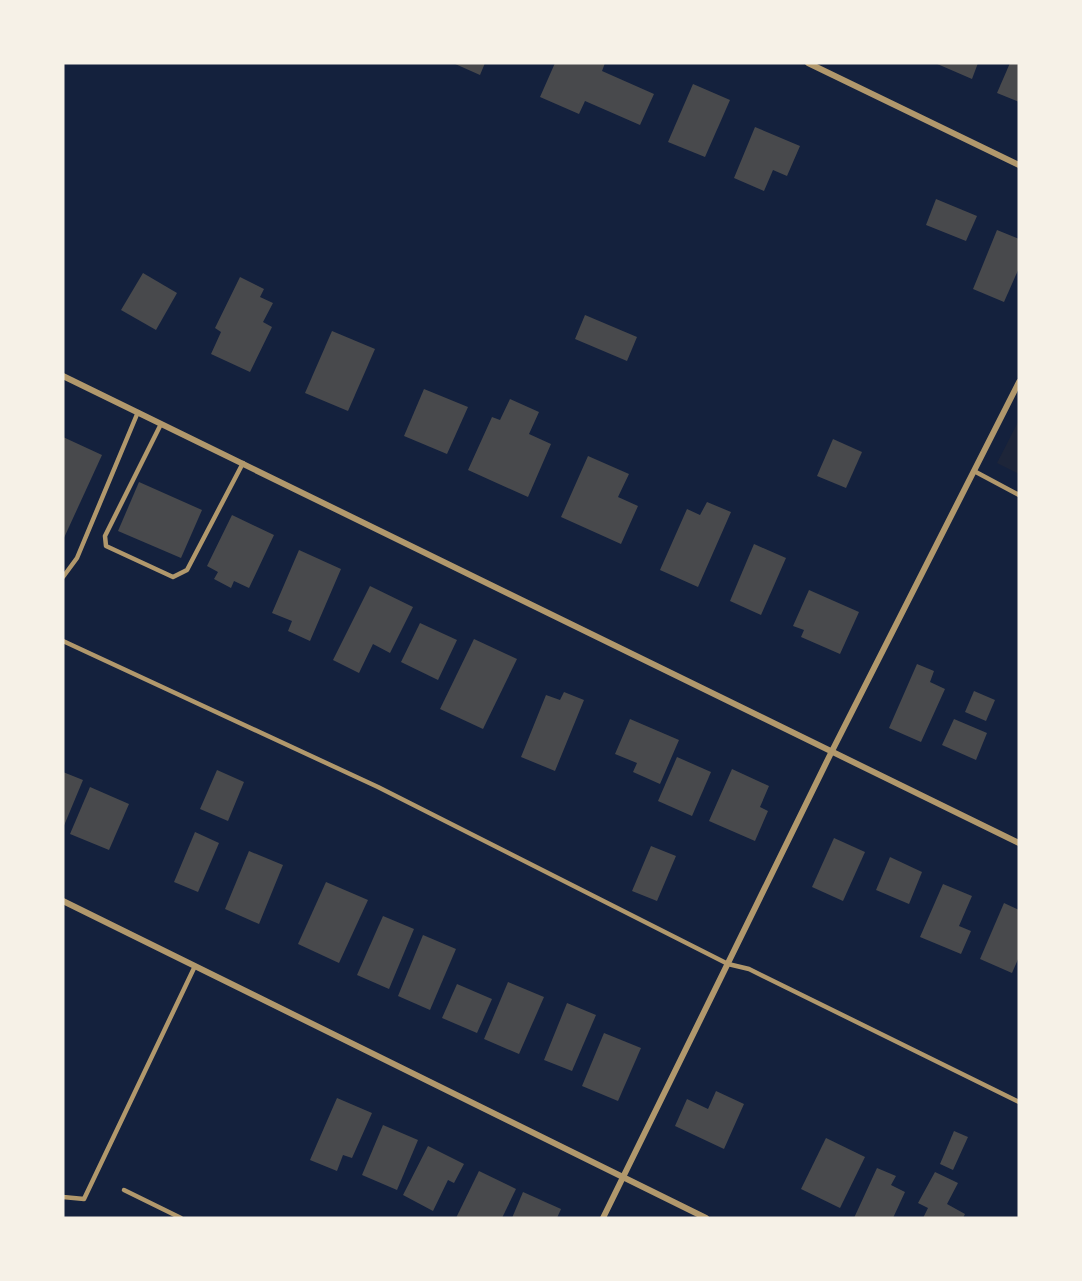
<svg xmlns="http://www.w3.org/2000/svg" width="1082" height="1281" font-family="Inter,sans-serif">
<rect width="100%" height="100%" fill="#14213d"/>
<!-- green -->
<polygon fill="#1d2539" points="1019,420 1019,474 997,463"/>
<!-- building -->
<g fill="#48494c">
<polygon points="453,63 485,63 480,75"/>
<polygon points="555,63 605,63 602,71 654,94 640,125 585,101 579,114 540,97"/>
<polygon points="935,63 978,63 972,79"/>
<polygon points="1010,63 1019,63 1019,102 997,93"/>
<polygon points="693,84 730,100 705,157 668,142"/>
<polygon points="755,127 800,146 787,176 773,170 764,191 734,178"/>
<polygon points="936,199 977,216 966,241 926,225"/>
<polygon points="997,230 1019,239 1019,268 1004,302 973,289"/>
<polygon points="143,273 177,293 156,330 121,310"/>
<polygon points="240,277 264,289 260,297 273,303 263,322 272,327 250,372 211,354 221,332 215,328"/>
<polygon points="585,315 637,337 627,361 575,339"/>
<polygon points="332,331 375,349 348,411 305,393"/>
<polygon points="424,389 468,407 447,454 404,436"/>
<polygon points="510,399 539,412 529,434 551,444 528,497 468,470 492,417 500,420"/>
<polygon points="63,437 102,455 63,540"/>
<polygon points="833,439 862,452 846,488 817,476"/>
<polygon points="588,456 629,474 618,497 638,506 621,544 561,517"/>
<polygon points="139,482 202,510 181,558 118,531"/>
<polygon points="707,502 731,512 698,587 660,570 687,509 700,515"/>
<polygon points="232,515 274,535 249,588 234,581 231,588 214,579 218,572 207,566"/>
<polygon points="754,544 786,558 761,615 730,601"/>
<polygon points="299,550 341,569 310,641 288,631 292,621 272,613"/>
<polygon points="370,586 413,607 390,653 373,644 359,673 333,660"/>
<polygon points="809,590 859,612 840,654 801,637 804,630 793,626"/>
<polygon points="420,623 457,640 438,680 401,662"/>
<polygon points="474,639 517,659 483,729 440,709"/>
<polygon points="917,664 934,671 930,682 945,689 921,742 889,728"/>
<polygon points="974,691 995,700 986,721 965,712"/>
<polygon points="564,692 584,700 555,771 521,757 546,695 560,700"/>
<polygon points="630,719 679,740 660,784 633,772 637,763 615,754"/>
<polygon points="954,719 987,733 976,760 942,745"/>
<polygon points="677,757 711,772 692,816 658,801"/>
<polygon points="732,769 769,786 760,807 768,811 755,841 709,821"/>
<polygon points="217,770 244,782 228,821 200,809"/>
<polygon points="63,772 83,780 63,828"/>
<polygon points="90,787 129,804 109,850 70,834"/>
<polygon points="195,832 219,843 198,892 174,882"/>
<polygon points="834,838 865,852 843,901 812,887"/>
<polygon points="651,846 676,856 657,901 632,891"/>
<polygon points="249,851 283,865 259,924 225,909"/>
<polygon points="890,857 922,872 909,904 876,890"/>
<polygon points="326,882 368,900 339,963 298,944"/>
<polygon points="943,884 972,896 959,926 971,931 961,954 920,937"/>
<polygon points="1004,903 1019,910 1019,957 1012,973 980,959"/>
<polygon points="383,916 414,929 389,989 357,975"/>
<polygon points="423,935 456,949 430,1010 398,996"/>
<polygon points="508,982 544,997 519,1054 484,1039"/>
<polygon points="457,984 492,999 477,1033 442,1018"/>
<polygon points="567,1003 596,1015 572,1071 544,1060"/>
<polygon points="604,1033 641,1048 618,1101 582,1086"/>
<polygon points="716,1091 744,1104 724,1149 675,1126 687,1099 708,1109"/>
<polygon points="337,1098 372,1113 352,1158 343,1155 337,1171 310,1160"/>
<polygon points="383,1125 418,1140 397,1190 362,1175"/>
<polygon points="954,1131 968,1137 953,1170 940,1164"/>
<polygon points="826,1138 865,1157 840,1208 801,1189"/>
<polygon points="428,1146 464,1164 454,1183 448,1180 433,1211 403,1195"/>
<polygon points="877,1168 896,1176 891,1185 905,1192 893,1218 854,1218"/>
<polygon points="479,1171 516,1189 502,1218 456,1218"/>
<polygon points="935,1172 958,1183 947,1204 965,1214 963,1218 923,1218 928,1208 918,1203"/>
<polygon points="523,1192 561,1209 557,1218 512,1218"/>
</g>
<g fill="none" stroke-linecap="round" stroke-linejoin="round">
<!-- service -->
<g stroke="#b1986c" stroke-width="4.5">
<polyline points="161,424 105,536 106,546 173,577 187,570 243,463"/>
<polyline points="974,471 1019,495"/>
<polyline points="63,577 77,558 138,412"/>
<polyline points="63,641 378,787 728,964 749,969 1019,1102"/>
<polyline points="124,1190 181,1218"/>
<polyline points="63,1197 84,1199 195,966"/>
</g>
<!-- minor -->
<g stroke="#b1986c" stroke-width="6">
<polyline points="808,63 1019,165"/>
<polyline points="63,376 1019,843"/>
<polyline points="63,901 706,1218"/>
<polyline points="603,1218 831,753 1019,382"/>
</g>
</g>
<!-- border -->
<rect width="1082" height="1281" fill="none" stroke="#f6f1e7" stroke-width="129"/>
</svg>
